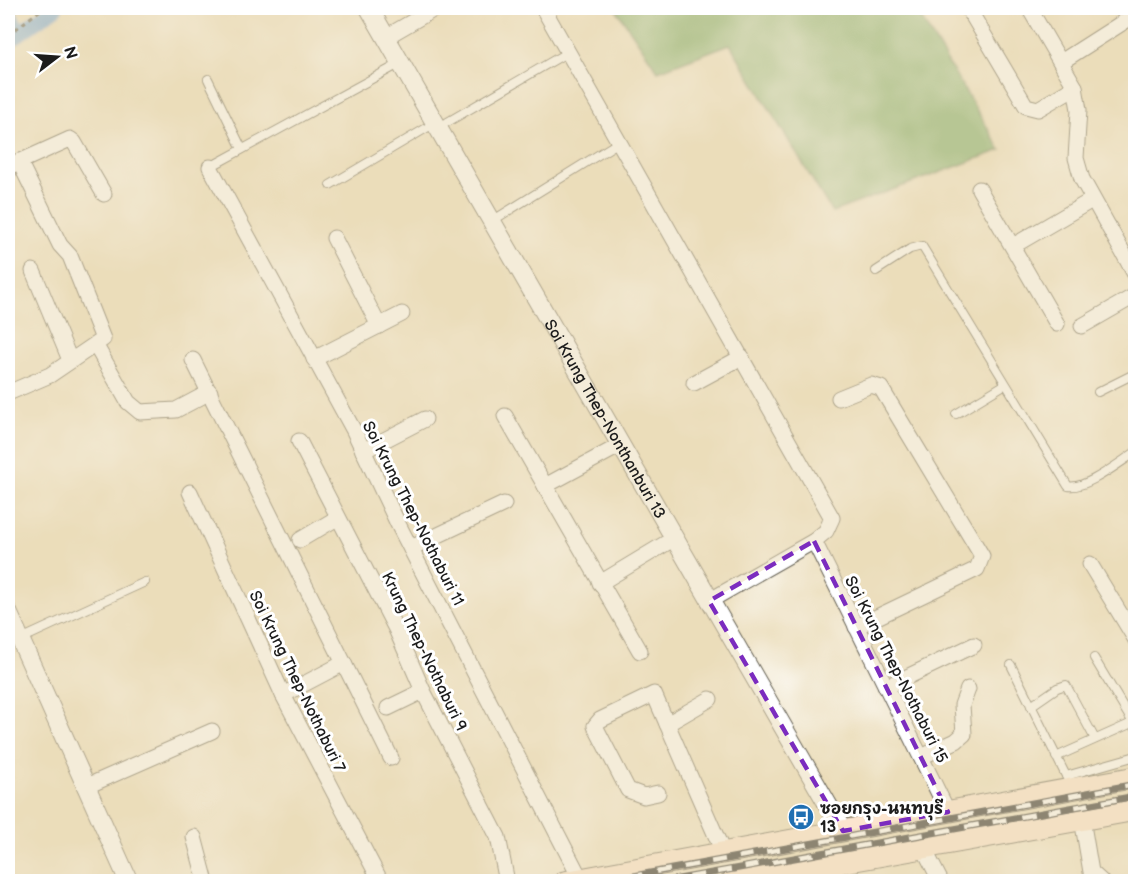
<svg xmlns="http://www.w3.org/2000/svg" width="1143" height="889" font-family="'Balsamiq Sans','Playpen Sans Thai',sans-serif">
<rect width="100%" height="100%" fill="#fff"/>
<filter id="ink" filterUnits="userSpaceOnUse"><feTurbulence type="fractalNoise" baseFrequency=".0167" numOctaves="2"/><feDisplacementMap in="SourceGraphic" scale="12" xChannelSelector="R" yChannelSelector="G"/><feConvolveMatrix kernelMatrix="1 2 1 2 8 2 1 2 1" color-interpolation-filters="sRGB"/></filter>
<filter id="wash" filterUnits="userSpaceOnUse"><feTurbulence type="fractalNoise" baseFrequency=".008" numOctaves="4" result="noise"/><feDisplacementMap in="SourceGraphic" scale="24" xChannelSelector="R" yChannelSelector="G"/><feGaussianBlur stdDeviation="1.35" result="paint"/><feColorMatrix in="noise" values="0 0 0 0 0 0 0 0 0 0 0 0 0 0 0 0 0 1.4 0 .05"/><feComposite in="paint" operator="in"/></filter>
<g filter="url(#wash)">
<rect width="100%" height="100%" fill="#ebddba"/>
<!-- forest -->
<polygon fill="#79ab66" stroke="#4a6441" stroke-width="1.5" points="615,8 780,8 782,10 786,8 915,8 1001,150 832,212 730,44 658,71"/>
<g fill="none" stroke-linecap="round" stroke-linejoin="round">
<!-- canal -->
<g stroke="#6aa2d8" stroke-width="16">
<polyline points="8,11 19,33"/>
<polyline points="8,41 55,8"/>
</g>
</g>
</g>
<g filter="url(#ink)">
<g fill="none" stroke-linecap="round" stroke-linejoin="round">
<defs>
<g id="service">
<polyline points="208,79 242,149"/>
<polyline points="439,127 568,52"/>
<polyline points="210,167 401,63"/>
<polyline points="330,185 435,123"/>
<polyline points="492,221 619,142"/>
<path d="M 876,271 L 910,249 L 922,246 L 1068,486 C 1085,490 1120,462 1136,452"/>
<polyline points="1098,392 1136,373"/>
<polyline points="956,414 1004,385"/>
<polyline points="21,639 145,582"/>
<polyline points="1094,658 1136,728"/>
<polyline points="1011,665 1072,788"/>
<polyline points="1031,706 1057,688 1066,685 1095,739"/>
<polyline points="1056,757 1132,723"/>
<polyline points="1066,776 1136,756"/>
</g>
<g id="minor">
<polyline points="543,8 832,518 826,531 814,541 709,601"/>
<polyline points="968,8 1026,106 1038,109 1075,87"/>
<polyline points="1029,8 1075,87 1079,110 1076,158 1082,179 1136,276"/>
<polyline points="386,37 436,8"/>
<polyline points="1061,62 1136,14"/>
<polyline points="8,167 70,139 74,142 104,194"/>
<polyline points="210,167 354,431 398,524 580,878"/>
<polyline points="979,189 1057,324"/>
<polyline points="334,238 379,326"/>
<polyline points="1013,246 1092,200"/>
<polyline points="33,271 70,360"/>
<polyline points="1082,326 1136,295"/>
<polyline points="96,346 128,402 140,412 176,410 210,392"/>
<polyline points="314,359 402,314"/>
<polyline points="193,360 391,758"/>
<polyline points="694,383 742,357"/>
<polyline points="8,393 50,375 103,339 70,256 60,245 19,161"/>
<polyline points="839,398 871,385 881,388 982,556 977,569 856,627"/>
<polyline points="505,416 640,651"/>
<polyline points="299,441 396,629 423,691 498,837 507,882"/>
<polyline points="363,451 425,419"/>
<polyline points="545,486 619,446"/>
<polyline points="190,492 283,695 381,882"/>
<polyline points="300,540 337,518"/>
<polyline points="814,541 948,812"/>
<polyline points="411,548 504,504"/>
<polyline points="1090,564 1136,640"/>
<polyline points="600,583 673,539"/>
<polyline points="886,687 974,645"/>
<polyline points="283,695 344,663"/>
<polyline points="388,708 423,691"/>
<polyline points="667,724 710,699"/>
<polyline points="921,757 956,741 964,734 962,705 968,689"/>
<polyline points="85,787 212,731"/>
<polyline points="658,793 644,796 628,790 595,726 600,720 654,694 723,852"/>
<polyline points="1082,819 1091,872 1102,882"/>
<polyline points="194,837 206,882"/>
<polyline points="923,847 941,882"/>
</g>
<g id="tertiary">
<path id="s1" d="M 369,8 L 843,831"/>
<polyline points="8,612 129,882"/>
</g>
<g id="secondary">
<polyline points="564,882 1136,777"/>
<polyline points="731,882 1136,810"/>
</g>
</defs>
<!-- service casing -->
<use href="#service" stroke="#646053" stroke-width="10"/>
<!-- minor casing -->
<use href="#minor" stroke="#646053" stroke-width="17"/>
<!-- tertiary casing -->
<use href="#tertiary" stroke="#646053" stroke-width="20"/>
<!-- secondary casing -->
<use href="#secondary" stroke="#646053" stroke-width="23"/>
<!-- path -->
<polyline stroke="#646053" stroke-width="3" stroke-dasharray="4.5 4.5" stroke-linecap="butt" points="8,35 43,8"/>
<!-- service -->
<use href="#service" stroke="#fff" stroke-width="8"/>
<!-- minor -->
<use href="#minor" stroke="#fff" stroke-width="15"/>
<!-- tertiary -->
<use href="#tertiary" stroke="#fff" stroke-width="18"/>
<!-- secondary -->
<use href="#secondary" stroke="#fce5cf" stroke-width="21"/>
<defs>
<g id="rail">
<polyline points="601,882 1136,784"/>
<polyline points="662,882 1136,796"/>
</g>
</defs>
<!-- rail casing -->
<use href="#rail" stroke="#1c1c1c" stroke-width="7"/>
<!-- rail -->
<use href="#rail" stroke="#fff" stroke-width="4.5" stroke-dasharray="14" stroke-linecap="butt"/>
</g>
</g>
<!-- marked area -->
<path d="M0 0H1143V889H0ZM 814,541 L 948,812 L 843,831 L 709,601 Z" fill="#ebddba" fill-opacity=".55" fill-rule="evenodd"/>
<path fill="none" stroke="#7b2cbf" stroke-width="4.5" stroke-dasharray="12 8" stroke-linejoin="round" d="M 814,541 L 948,812 L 843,831 L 709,601 Z"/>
<!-- icons -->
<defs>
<symbol id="bus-disc" viewBox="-11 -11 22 22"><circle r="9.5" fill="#1f6fb2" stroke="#fff"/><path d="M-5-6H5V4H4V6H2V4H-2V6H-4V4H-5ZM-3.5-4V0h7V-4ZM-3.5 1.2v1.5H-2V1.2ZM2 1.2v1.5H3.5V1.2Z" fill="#fff"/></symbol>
</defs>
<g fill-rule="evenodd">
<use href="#bus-disc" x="786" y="802" width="30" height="30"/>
</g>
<g text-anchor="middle" stroke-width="6" stroke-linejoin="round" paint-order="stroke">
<!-- street labels -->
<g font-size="16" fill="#1c1c1c" stroke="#fff">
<text dy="6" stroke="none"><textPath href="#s1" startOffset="474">Soi Krung Thep-Nonthanburi 13</textPath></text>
<text transform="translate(414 513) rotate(63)" y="6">Soi Krung Thep-Nothaburi 11</text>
<text transform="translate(425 651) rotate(64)" y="6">Krung Thep-Nothaburi 9</text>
<text transform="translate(897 669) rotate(63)" y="6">Soi Krung Thep-Nothaburi 15</text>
<text transform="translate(298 681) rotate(64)" y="6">Soi Krung Thep-Nothaburi 7</text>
</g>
<!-- poi labels -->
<g font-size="16" font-weight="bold" fill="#1c1c1c" stroke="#fff" text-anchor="start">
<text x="820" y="814">ซอยกรุง-นนทบุรี<tspan x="820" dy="18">13</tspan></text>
</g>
</g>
<!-- margin -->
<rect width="1143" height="889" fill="none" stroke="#fff" stroke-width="30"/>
<!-- north arrow -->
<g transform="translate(57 57) rotate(73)" stroke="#ffffff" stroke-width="4.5" paint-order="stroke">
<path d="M0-4.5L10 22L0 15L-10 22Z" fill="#1c1c1c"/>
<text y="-9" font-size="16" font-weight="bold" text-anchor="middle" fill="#1c1c1c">N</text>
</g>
</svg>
